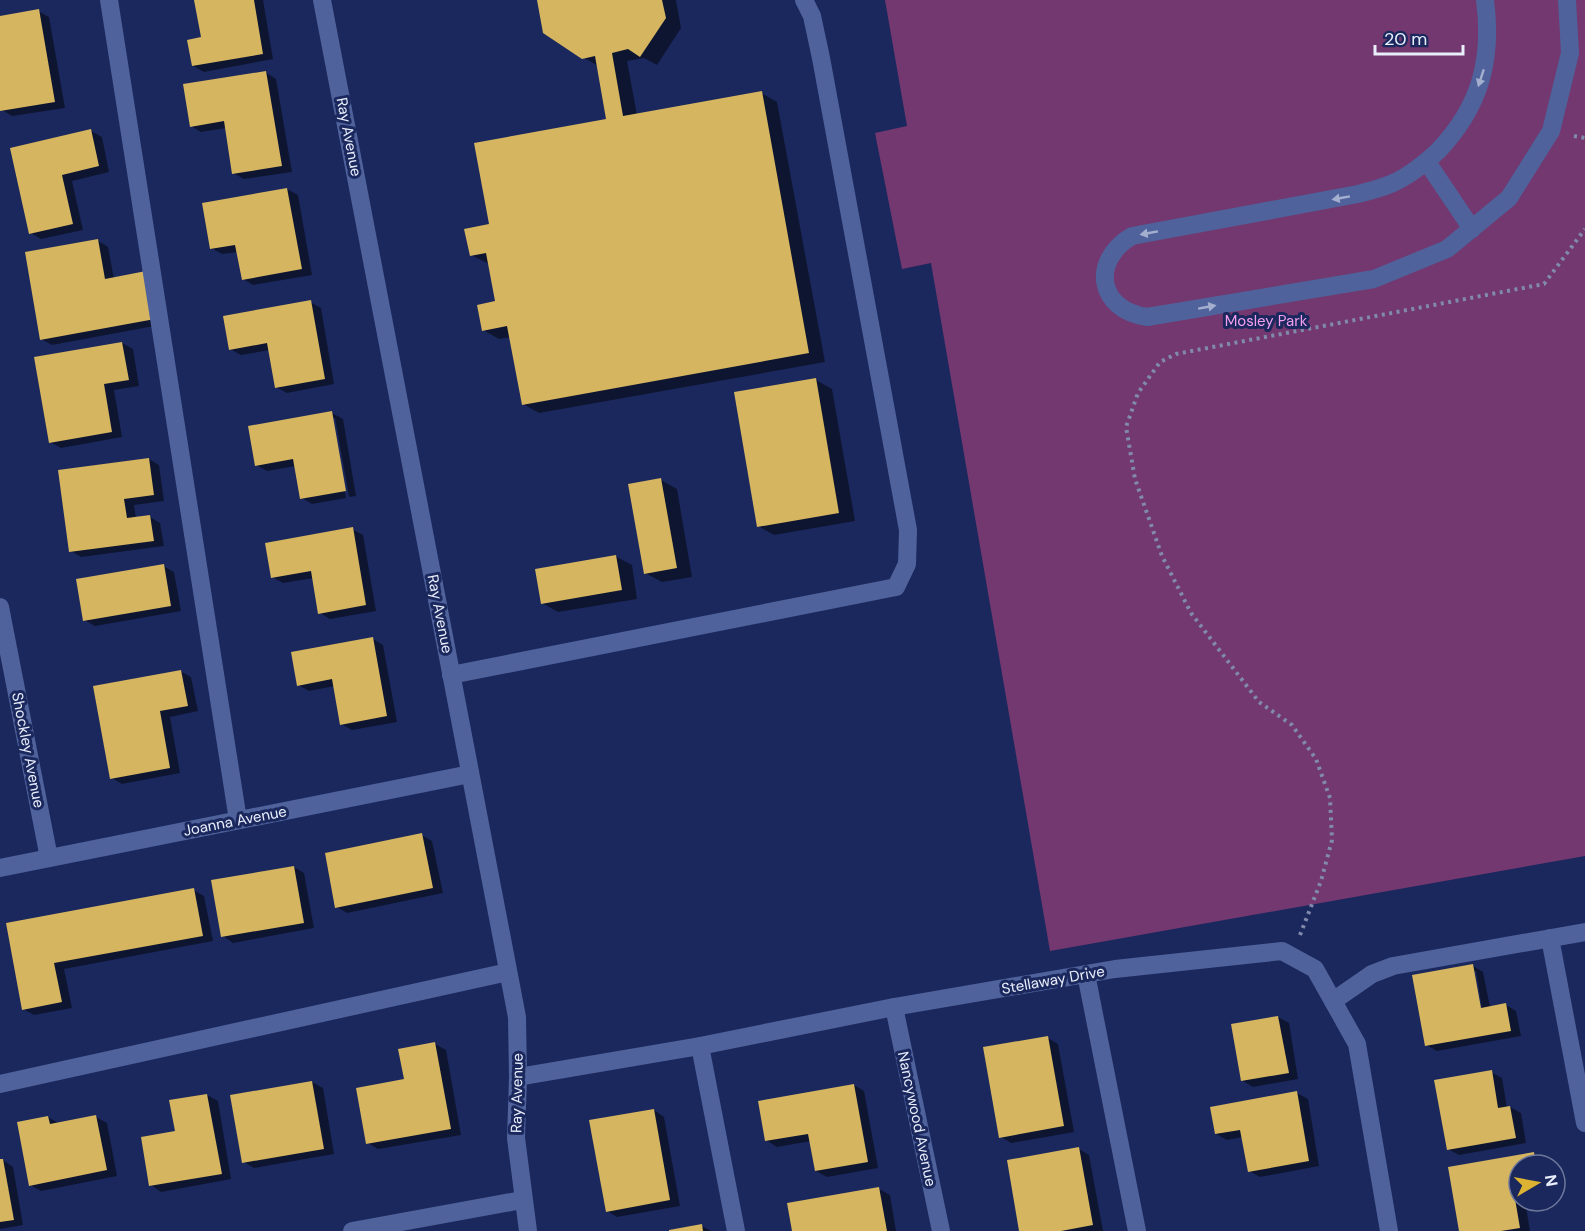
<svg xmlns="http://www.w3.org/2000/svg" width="1585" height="1231" font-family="'DM Sans',sans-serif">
<rect width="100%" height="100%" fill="#1b285d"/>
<!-- green -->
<polygon fill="#73386f" points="885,0 1585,0 1585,856 1050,951 931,263 902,269 875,133 907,126"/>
<!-- shadow -->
<g fill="#0007" fill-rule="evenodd">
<polygon points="196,0 263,0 273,59 204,72 193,66 203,38"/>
<polygon points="538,0 676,0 681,28 657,65 644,58 627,61 637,115 761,93 777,102 825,362 539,413 523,404 511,337 499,339 483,330 496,303 489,264 471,255 491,225 608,120 598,66 583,57"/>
<polygon points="38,11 49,17 65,108 12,116 2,110 0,101 0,17"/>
<polygon points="265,72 276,79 292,172 244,179 233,173 226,128 201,132 191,126"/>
<polygon points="91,131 102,137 109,172 72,181 83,230 41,239 31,233 12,149"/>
<polygon points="287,189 298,195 312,275 253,285 243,279 238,252 222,254 211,248"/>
<polygon points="97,240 108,247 114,279 165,324 52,345 41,339"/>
<polygon points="310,302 321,308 334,384 287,393 276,387 270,350 241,355 230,349"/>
<polygon points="122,343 133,349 139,386 114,390 122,437 61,448 50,442"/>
<polygon points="816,380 832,389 855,521 774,535 758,526"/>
<polygon points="332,413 343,419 356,496 349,497 335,418 332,418 346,498 312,504 302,498 296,466 267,471 256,465"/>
<polygon points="149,459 159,465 164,501 134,505 136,519 150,517 160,523 164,546 81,557 71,551"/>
<polygon points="661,480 677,489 692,577 662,582 645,573"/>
<polygon points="352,529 363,535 376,611 330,619 320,613 314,578 283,583 272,577"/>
<polygon points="615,556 632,565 637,599 558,612 542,603"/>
<polygon points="163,566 174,572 181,611 95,626 84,620"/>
<polygon points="373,639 383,645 397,722 352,730 341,724 335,686 309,691 298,685"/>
<polygon points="180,671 191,677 198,711 170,717 180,773 122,784 112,778"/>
<polygon points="421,835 432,841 443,893 347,913 337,907"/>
<polygon points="294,867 304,873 314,928 233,943 223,936"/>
<polygon points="193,890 204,896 213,941 64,969 72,1008 34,1015 23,1009 8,925"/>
<path d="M 1473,966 L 1483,972 L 1490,1007 L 1506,1005 L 1516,1011 L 1521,1036 L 1437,1051 L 1426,1045 ZM 1473,971 L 1476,971 L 1483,1015 L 1480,1015 Z"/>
<polygon points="1278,1017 1289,1023 1298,1079 1253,1087 1243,1081"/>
<polygon points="1048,1038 1058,1044 1074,1132 1011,1143 1001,1137"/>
<polygon points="435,1044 446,1050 461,1135 378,1149 368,1143 405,1081"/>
<polygon points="1491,1072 1502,1078 1507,1108 1510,1107 1521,1113 1526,1143 1459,1155 1448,1149"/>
<polygon points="312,1082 323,1088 334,1154 254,1168 244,1162"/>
<polygon points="854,1085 864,1091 878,1168 827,1177 816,1171 811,1141 777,1147 766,1140"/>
<polygon points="1297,1093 1308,1099 1319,1166 1260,1177 1249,1171 1243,1137 1227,1140 1216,1134"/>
<polygon points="207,1095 218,1101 231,1179 161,1192 151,1185 176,1132"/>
<polygon points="654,1110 664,1117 680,1206 617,1217 607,1211"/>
<polygon points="48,1117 60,1124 96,1117 107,1123 117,1176 41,1191 30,1185"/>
<polygon points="1079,1149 1089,1155 1103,1231 1021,1231"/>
<polygon points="1534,1154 1544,1160 1545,1165 1519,1165 1519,1201 1525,1201 1530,1231 1460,1231 1449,1169"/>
<polygon points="3,1160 13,1167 23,1225 0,1229 0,1161"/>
<polygon points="879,1189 890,1195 896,1231 794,1231"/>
<polygon points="702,1226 711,1231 671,1231"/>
</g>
<!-- building -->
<g fill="#d5b55f">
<polygon points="194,0 254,0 263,54 192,66 187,40 201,37"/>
<polygon points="537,0 662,0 666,18 640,57 628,49 612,53 623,116 762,91 809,353 522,405 507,326 482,331 477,305 495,301 486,253 470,256 464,229 489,224 474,143 606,119 595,56 582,59 543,33"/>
<polygon points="39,9 55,102 0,111 0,16"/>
<polygon points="266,71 282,166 232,174 224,121 190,127 183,84"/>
<polygon points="91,129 99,166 62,175 73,224 29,234 10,148"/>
<polygon points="287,188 302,269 242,280 235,245 210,249 202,203"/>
<polygon points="98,239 105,279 146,271 155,319 40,340 25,252"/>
<polygon points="311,300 325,379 275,388 267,343 229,350 223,316"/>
<polygon points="122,342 129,380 104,384 112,432 49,443 34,357"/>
<polygon points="816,378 839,513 757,527 734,392"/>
<polygon points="332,411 346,491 300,499 293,459 255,466 248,426"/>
<polygon points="149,458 154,495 124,499 127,518 150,515 154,541 69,552 58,470"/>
<polygon points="661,478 677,568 644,574 628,484"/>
<polygon points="353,527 366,605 318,614 311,571 271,578 265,543"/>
<polygon points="616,555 622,590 541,604 535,569"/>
<polygon points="164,564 171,606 83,621 76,579"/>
<polygon points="373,637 387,716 340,725 332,679 297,686 291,652"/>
<polygon points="181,670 188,706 160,711 170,768 110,779 93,686"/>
<polygon points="422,833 433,888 335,908 325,853"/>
<polygon points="294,866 304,923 221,937 211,880"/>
<polygon points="194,888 203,936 54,963 62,1002 22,1010 6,923"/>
<polygon points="1473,964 1481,1008 1506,1003 1511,1031 1425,1046 1412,975"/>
<polygon points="1278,1016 1289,1073 1241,1081 1231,1024"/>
<polygon points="1048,1036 1064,1126 999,1138 983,1047"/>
<polygon points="435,1042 451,1129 366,1144 356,1088 404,1079 398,1049"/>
<polygon points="1492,1070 1498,1108 1510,1106 1516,1138 1447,1150 1434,1080"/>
<polygon points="312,1081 324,1149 242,1163 230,1095"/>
<polygon points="854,1084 868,1162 815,1171 808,1134 765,1141 758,1101"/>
<polygon points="1297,1091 1309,1161 1248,1172 1240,1130 1215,1134 1210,1107"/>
<polygon points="207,1094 222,1174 149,1186 141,1137 175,1131 169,1100"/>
<polygon points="654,1109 670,1200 606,1212 589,1120"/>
<polygon points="96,1115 107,1170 29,1186 17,1122 48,1116 50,1124"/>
<polygon points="1079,1147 1093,1225 1061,1231 1019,1231 1007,1160"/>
<polygon points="1534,1152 1536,1165 1519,1165 1519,1186 1513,1187 1520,1228 1501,1231 1459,1231 1448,1167"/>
<polygon points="0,1159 3,1159 14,1220 0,1222"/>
<polygon points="879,1187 887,1231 792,1231 787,1203"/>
<polygon points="702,1224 703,1231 669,1231 669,1230"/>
</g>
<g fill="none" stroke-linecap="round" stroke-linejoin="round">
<!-- path -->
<g stroke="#818aab" stroke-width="4" stroke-dasharray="3 4.5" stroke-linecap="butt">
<polyline points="1574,136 1585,138"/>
<polyline points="1300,935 1321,881 1332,840 1330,798 1316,759 1292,725 1259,702 1191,613 1162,556 1135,479 1126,427 1138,393 1160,362 1176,354 1544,284 1585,229"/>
</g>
<!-- minor -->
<g stroke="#4f629b" stroke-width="18">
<polyline points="109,0 238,820"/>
<polyline points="322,0 517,1017 518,1077 516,1138 528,1231"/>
<path d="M 1485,0 C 1493,60 1480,107 1438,151 C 1425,163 1409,176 1393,183 C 1382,188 1370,191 1358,194 L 1132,236 C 1090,261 1098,310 1147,317 L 1374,279 L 1447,249 L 1509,198 L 1551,131 L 1570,53 L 1567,0"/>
<polyline points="1427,162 1472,229"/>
<polyline points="0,607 49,858"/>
<polyline points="451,675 896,587 907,564 908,530 821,58 812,16 804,0"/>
<polyline points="0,868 470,774"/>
<polyline points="1550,938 1585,1123"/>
<polyline points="1086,974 1137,1231"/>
<polyline points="1333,1001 1372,974 1393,966 1585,932"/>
<polyline points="894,1007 941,1231"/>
<polyline points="700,1046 736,1231"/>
<polyline points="518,1077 700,1046 894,1007 1115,969 1282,951 1315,969 1357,1044 1389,1231"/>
<polyline points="0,1084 508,972"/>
<polyline points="352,1231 522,1200"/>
</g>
</g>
<!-- one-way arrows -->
<defs><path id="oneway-solid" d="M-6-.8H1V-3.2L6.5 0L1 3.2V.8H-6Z" transform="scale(1.5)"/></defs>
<g fill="#a4afd0">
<use href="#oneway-solid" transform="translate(1481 78) rotate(108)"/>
<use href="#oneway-solid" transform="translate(1341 198) rotate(170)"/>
<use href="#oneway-solid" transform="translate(1149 233) rotate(170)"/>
<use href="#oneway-solid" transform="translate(1207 307) rotate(-10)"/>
</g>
<g text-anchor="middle" stroke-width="6" stroke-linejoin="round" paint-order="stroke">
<!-- street labels -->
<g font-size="15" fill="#e9eefb" stroke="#1b285d">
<text transform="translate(349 137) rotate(79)" y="5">Ray Avenue</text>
<text transform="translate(440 614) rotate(79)" y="5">Ray Avenue</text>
<text transform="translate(28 750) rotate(79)" y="5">Shockley Avenue</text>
<text transform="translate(235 821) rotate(-11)" y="5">Joanna Avenue</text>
<text transform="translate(1053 980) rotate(-10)" y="5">Stellaway Drive</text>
<text transform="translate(517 1093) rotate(-89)" y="5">Ray Avenue</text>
<text transform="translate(917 1119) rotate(78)" y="5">Nancywood Avenue</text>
</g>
<!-- park labels -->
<g font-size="15" fill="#f49fee" stroke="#1b285d">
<text x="1266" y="326">Mosley Park</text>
</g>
</g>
<!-- north arrow -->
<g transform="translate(1537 1183) rotate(80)"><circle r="28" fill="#1b285d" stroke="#6d779c" stroke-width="1.5"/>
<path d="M0-4.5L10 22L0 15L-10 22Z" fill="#dcb233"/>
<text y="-9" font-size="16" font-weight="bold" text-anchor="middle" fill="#e9eefb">N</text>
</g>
<!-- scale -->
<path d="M1375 45v9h88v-9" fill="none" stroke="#e9eefb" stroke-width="3"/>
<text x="1384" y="45" font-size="18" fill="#e9eefb" stroke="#1b285d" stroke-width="4.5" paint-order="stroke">20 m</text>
</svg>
